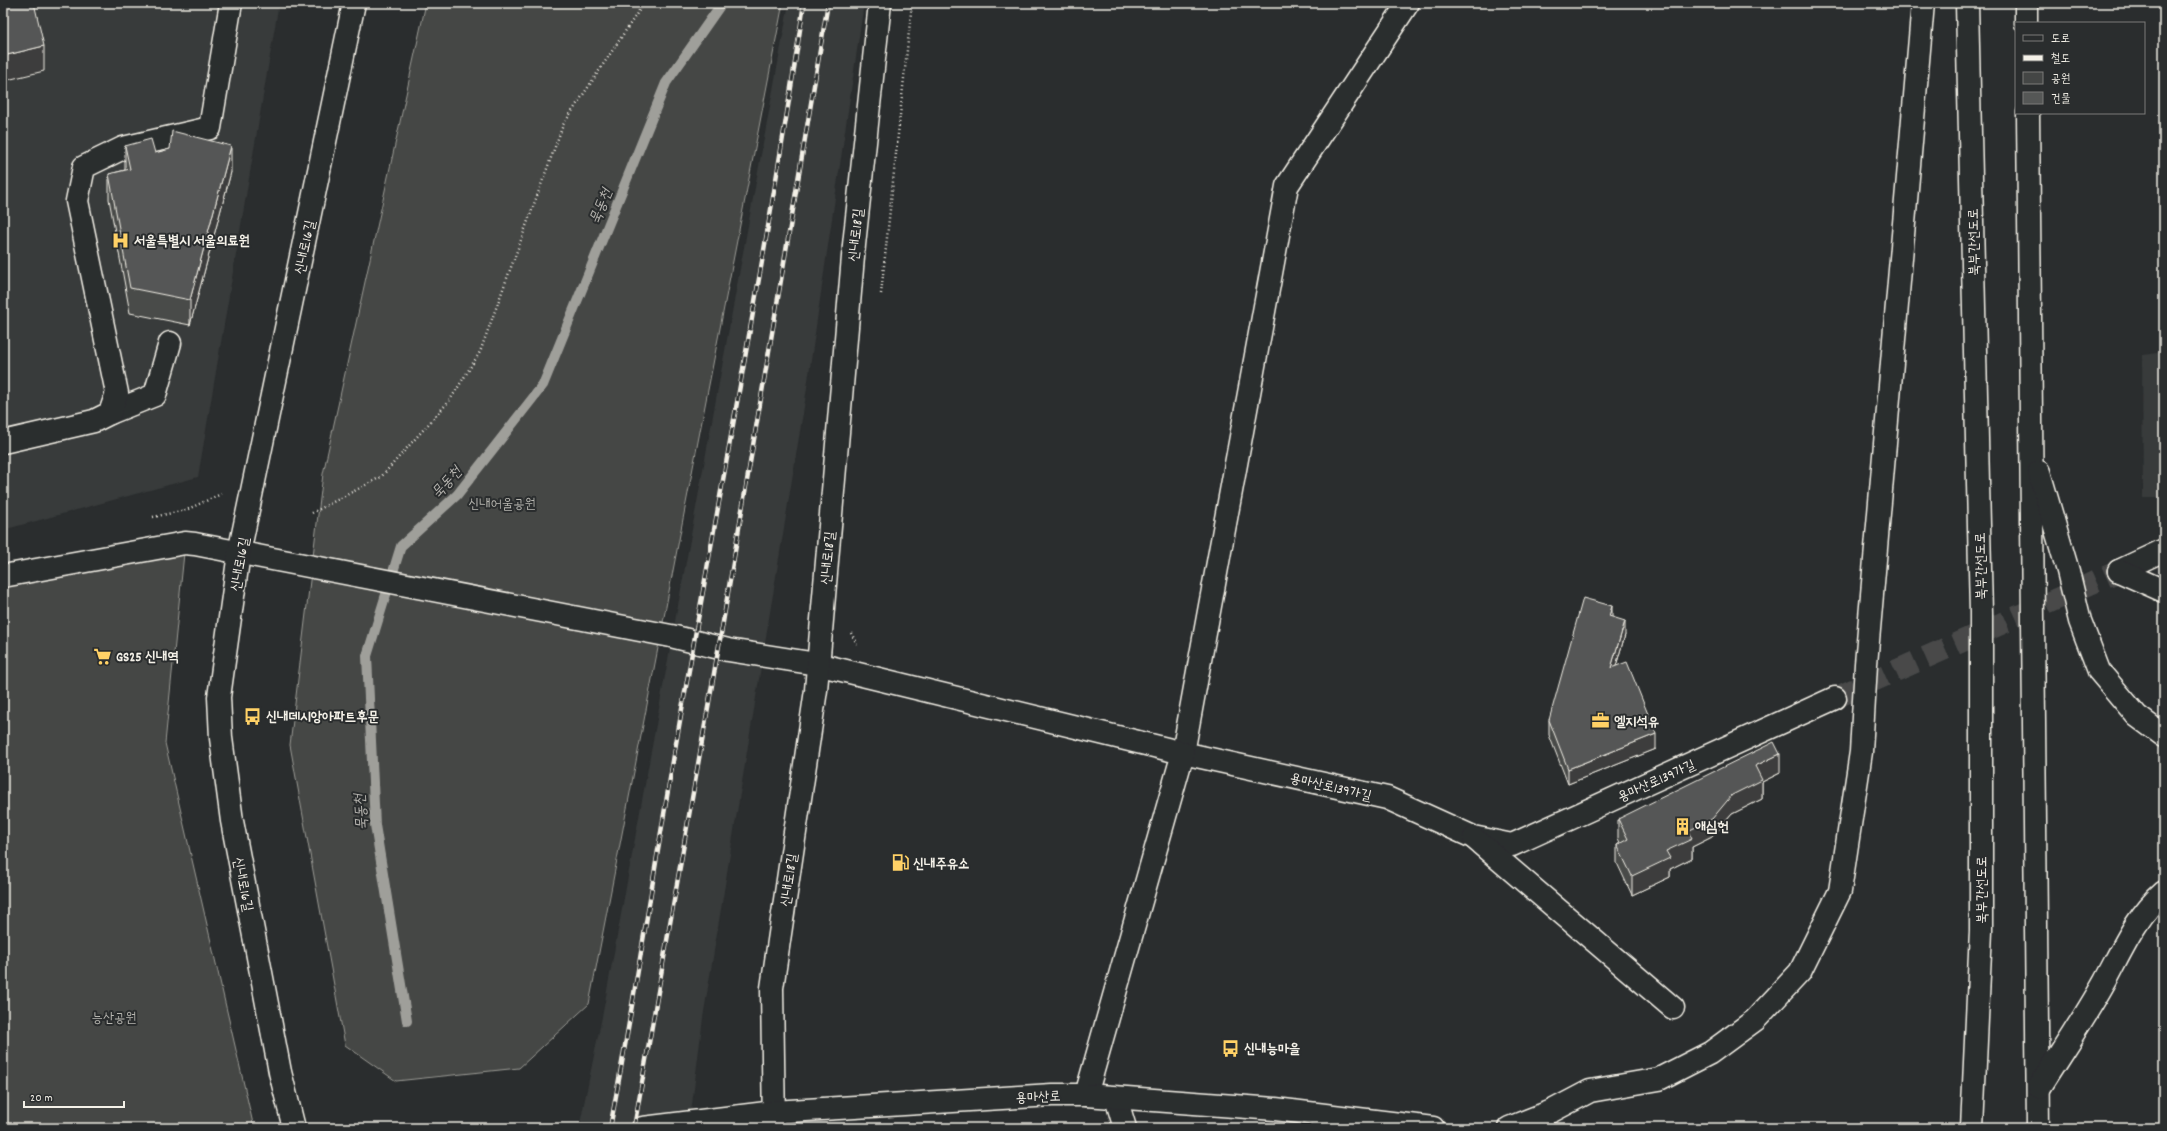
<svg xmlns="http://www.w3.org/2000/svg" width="2167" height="1131" font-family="Dekko,'Poor Story',sans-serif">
<rect width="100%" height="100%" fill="#2a2d2e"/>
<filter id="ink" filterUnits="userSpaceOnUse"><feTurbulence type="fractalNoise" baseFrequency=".025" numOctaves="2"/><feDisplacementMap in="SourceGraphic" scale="8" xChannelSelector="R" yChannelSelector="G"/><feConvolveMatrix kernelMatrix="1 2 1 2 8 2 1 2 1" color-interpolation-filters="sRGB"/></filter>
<g filter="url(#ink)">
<!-- built -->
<g fill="#373a3a">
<polygon points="3,3 279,3 198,477 3,530"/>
<polygon points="789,3 864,3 805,401 703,1018 689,1128 579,1128 603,1012"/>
<polygon points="2164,352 2164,498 2143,498 2142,355"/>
</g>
<!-- green -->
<g fill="#444645" stroke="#9c9c96">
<polygon points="426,3 783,3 589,1004 519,1068 396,1081 345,1045 290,745 323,474"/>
<polygon points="185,543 165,743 254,1128 3,1128 3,576"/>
</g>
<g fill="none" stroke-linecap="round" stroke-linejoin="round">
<!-- stream -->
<polyline stroke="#9f9f9a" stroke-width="10" points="407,1021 375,825 367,656 401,546 457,495 543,385 666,83 722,3"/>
<!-- minor-tunnel -->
<polyline stroke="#484a4a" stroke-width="22" stroke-dasharray="22 11" stroke-linecap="butt" points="1835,698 2119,571"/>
<defs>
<g id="minor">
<polyline points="1408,3 1287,186 1183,753 1387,798 1473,837 1512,845 1835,698"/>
<polyline points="110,413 155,395 170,343"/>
<polyline points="3,442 94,421 110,413 117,393 77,201 84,167 123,148 210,128 231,3"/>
<polyline points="2119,571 2164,550"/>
<polyline points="2119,571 2164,591"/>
<polyline points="3,576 185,543 195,544 671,636 728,650 817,664 1183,753 1086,1095"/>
<polyline points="1474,838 1673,1008"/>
<polyline points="1116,1098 1125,1128"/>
<polyline points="294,1128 280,1072 232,821 221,738 219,697 239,553 354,3"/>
<polyline points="774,1128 772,988 816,690 854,245 880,3"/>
</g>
<polyline id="major" points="643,1128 773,1112 1052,1095 1086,1095 1275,1109 1433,1128"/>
<g id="highway">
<polyline points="1967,3 1981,613 1981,931 1972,1128"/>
<polyline points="2026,3 2026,23"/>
<polyline points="2028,113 2038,1128"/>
<polyline points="2039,472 2068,571 2080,621 2099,671 2137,716 2164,736"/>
<path d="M 2039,1087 C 2061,1052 2085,1017 2105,981 C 2122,950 2136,916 2164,892"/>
<polyline points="1509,1128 1552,1111 1590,1091 1659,1079 1710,1053 1755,1020 1800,972 1840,891 1861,752 1866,664 1923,3"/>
</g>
</defs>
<!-- minor casing -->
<use href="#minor" stroke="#f4f1e8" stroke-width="25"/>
<!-- major casing -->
<use href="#major" stroke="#f4f1e8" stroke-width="25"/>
<!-- highway casing -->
<use href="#highway" stroke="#f4f1e8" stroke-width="25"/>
<!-- path -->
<g stroke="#f4f1e8" stroke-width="2.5" stroke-dasharray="1 3" stroke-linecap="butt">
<polyline points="881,294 912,3"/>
<polyline points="312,513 381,477 450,400 480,352 563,125 644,3"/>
<polyline points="153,517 186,510 221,494"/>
<polyline points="851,633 857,644"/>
</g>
<!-- minor -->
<use href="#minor" stroke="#2a2d2e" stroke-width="22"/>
<!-- major -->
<use href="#major" stroke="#2a2d2e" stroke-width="22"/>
<!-- highway -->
<use href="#highway" stroke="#2a2d2e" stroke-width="22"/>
<defs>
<g id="rail">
<path d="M 610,1128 C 639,976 661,823 689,670 C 728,448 771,226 804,3"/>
<polyline points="634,1128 722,628 828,3"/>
</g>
</defs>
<!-- rail casing -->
<use href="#rail" stroke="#f4f1e8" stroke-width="4.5"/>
<!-- rail -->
<use href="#rail" stroke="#2a2d2e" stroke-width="3" stroke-dasharray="9" stroke-linecap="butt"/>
</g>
<!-- wall -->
<g fill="#494b4a" stroke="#f4f1e8">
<polygon points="125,146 231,172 190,325 130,313 109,199 109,174 125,170"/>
<polygon points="1612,617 1625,635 1616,666 1656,749 1568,784 1549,735 1549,720"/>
<polygon points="1780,773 1762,782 1762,799 1732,814 1712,837 1692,847 1692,858 1670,869 1670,877 1632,895 1617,863 1617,845 1620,843 1618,838 1618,819"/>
</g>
<!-- shaded-wall -->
<g fill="#3c3d3c" stroke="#f4f1e8">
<polygon points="44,46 44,71 3,81 3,56"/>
<polygon points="231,146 231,172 190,325 190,300"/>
<polygon points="1612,606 1612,621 1609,616"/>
<polygon points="1625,621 1625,635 1611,683 1611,668"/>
<polygon points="1656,734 1656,749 1568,784 1568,769"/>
<polygon points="1780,754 1780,773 1762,782 1762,799 1732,814 1712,837 1692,847 1692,858 1670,869 1670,877 1632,895 1632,876 1666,851 1755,766"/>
</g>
<!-- building -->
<g fill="#555756" stroke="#f4f1e8">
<polygon points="3,3 34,3 44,46 3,56"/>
<polygon points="172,131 231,146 190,300 130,288 109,174 130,169 125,146 151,139 155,153 170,149"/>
<polygon points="1583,598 1612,606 1609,616 1625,621 1611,668 1627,662 1656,734 1568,769 1549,720"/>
<polygon points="1774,742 1780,754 1755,766 1762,780 1732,795 1712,819 1688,831 1692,839 1666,851 1670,858 1632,876 1617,845 1628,839 1618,819"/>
</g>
</g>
<!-- icons -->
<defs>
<symbol id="hospital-bare" viewBox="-9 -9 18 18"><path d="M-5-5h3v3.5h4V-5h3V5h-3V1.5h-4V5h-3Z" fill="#ffd166" stroke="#2a2d2e" stroke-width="2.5" paint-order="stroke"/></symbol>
<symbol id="supermarket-bare" viewBox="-9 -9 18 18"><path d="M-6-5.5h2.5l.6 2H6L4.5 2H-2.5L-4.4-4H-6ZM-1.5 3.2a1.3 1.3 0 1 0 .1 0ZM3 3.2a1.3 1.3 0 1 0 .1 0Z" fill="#ffd166" stroke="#2a2d2e" stroke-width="2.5" paint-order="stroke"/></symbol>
<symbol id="bus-bare" viewBox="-9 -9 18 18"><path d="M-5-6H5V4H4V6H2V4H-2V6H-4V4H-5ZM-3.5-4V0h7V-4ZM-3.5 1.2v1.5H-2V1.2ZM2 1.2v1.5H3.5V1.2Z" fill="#ffd166" stroke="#2a2d2e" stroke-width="2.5" paint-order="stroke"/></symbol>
<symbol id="office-bare" viewBox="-9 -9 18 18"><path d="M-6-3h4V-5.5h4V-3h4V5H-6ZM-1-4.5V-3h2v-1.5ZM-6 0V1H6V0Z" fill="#ffd166" stroke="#2a2d2e" stroke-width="2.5" paint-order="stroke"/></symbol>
<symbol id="building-bare" viewBox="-9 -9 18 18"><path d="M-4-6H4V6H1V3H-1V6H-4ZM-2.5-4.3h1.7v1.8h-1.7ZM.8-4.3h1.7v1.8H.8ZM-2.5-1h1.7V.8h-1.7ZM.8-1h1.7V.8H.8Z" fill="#ffd166" stroke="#2a2d2e" stroke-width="2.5" paint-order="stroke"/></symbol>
<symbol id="fuel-bare" viewBox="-9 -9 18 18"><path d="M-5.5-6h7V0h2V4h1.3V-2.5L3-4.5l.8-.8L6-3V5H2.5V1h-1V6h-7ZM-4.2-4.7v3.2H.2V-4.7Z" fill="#ffd166" stroke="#2a2d2e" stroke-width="2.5" paint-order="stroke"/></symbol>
</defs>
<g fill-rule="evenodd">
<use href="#hospital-bare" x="108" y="228" width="25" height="25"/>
<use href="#supermarket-bare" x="90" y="644" width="25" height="25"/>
<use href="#bus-bare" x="240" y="704" width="25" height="25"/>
<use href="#office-bare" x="1588" y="708" width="25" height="25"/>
<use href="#building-bare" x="1670" y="814" width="25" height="25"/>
<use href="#fuel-bare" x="888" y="850" width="25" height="25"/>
<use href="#bus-bare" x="1218" y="1036" width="25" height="25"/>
</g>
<g text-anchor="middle" stroke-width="4" stroke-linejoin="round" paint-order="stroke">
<!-- street labels -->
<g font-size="14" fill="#f4f1e8" stroke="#2a2d2e">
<text transform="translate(855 235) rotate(-84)" y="5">신내로18길</text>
<text transform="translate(1973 242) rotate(-91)" y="5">북부간선도로</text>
<text transform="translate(304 247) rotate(-78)" y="5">신내로16길</text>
<text transform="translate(827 558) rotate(-85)" y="5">신내로18길</text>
<text transform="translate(239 564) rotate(-80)" y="5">신내로16길</text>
<text transform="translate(1980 566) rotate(-91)" y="5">북부간선도로</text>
<text transform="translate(1656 780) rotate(-24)" y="5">용마산로139가길</text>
<text transform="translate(1331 786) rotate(13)" y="5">용마산로139가길</text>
<text transform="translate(788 880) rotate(-82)" y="5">신내로18길</text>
<text transform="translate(244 884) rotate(79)" y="5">신내로16길</text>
<text transform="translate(1981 890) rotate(-90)" y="5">북부간선도로</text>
<text transform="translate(1038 1096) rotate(-2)" y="5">용마산로</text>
</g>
<!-- poi labels -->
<g font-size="14" font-weight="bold" fill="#f4f1e8" stroke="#2a2d2e" text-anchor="start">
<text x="134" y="245">서울특별시 서울의료원</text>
<text x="116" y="661">GS25 신내역</text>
<text x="266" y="721">신내데시앙아파트후문</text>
<text x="1614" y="726">엘지석유</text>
<text x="1695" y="831">애심헌</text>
<text x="913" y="868">신내주유소</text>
<text x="1244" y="1053">신내능마을</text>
</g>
<!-- park labels -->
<g font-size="14" fill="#b6b5af" stroke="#2a2d2e">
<text x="502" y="508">신내어울공원</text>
<text x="114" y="1022">능산공원</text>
</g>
<!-- water labels -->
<g font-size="15" font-style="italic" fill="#b5b3ae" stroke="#2a2d2e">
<text transform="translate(600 206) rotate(-68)" y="5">묵동천</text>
<text transform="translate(446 482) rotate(-48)" y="5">묵동천</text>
<text transform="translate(360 812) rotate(-94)" y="5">묵동천</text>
</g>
</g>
<!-- margin -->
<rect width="2167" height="1131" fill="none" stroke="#2a2d2e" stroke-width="16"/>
<rect x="8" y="8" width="2151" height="1115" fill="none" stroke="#f4f1e8" stroke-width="1.5" filter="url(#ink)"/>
<!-- legend -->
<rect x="2015" y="22" width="130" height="92" fill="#2a2d2e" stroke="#7b7b78"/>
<rect x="2023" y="35" width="20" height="6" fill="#2a2d2e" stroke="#7b7b78"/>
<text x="2051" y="42" font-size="12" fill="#f4f1e8">도로</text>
<rect x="2023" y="55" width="20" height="6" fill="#f4f1e8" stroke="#7b7b78"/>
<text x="2051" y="62" font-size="12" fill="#f4f1e8">철도</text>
<rect x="2023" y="72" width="20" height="12" fill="#444645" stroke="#7b7b78"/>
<text x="2051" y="82" font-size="12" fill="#f4f1e8">공원</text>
<rect x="2023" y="92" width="20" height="12" fill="#555756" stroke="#7b7b78"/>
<text x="2051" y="102" font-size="12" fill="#f4f1e8">건물</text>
<!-- scale -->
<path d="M24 1101v6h100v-6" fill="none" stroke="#f4f1e8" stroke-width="2"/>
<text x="30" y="1101" font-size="12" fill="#f4f1e8" stroke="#2a2d2e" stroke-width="3" paint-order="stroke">20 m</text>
</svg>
